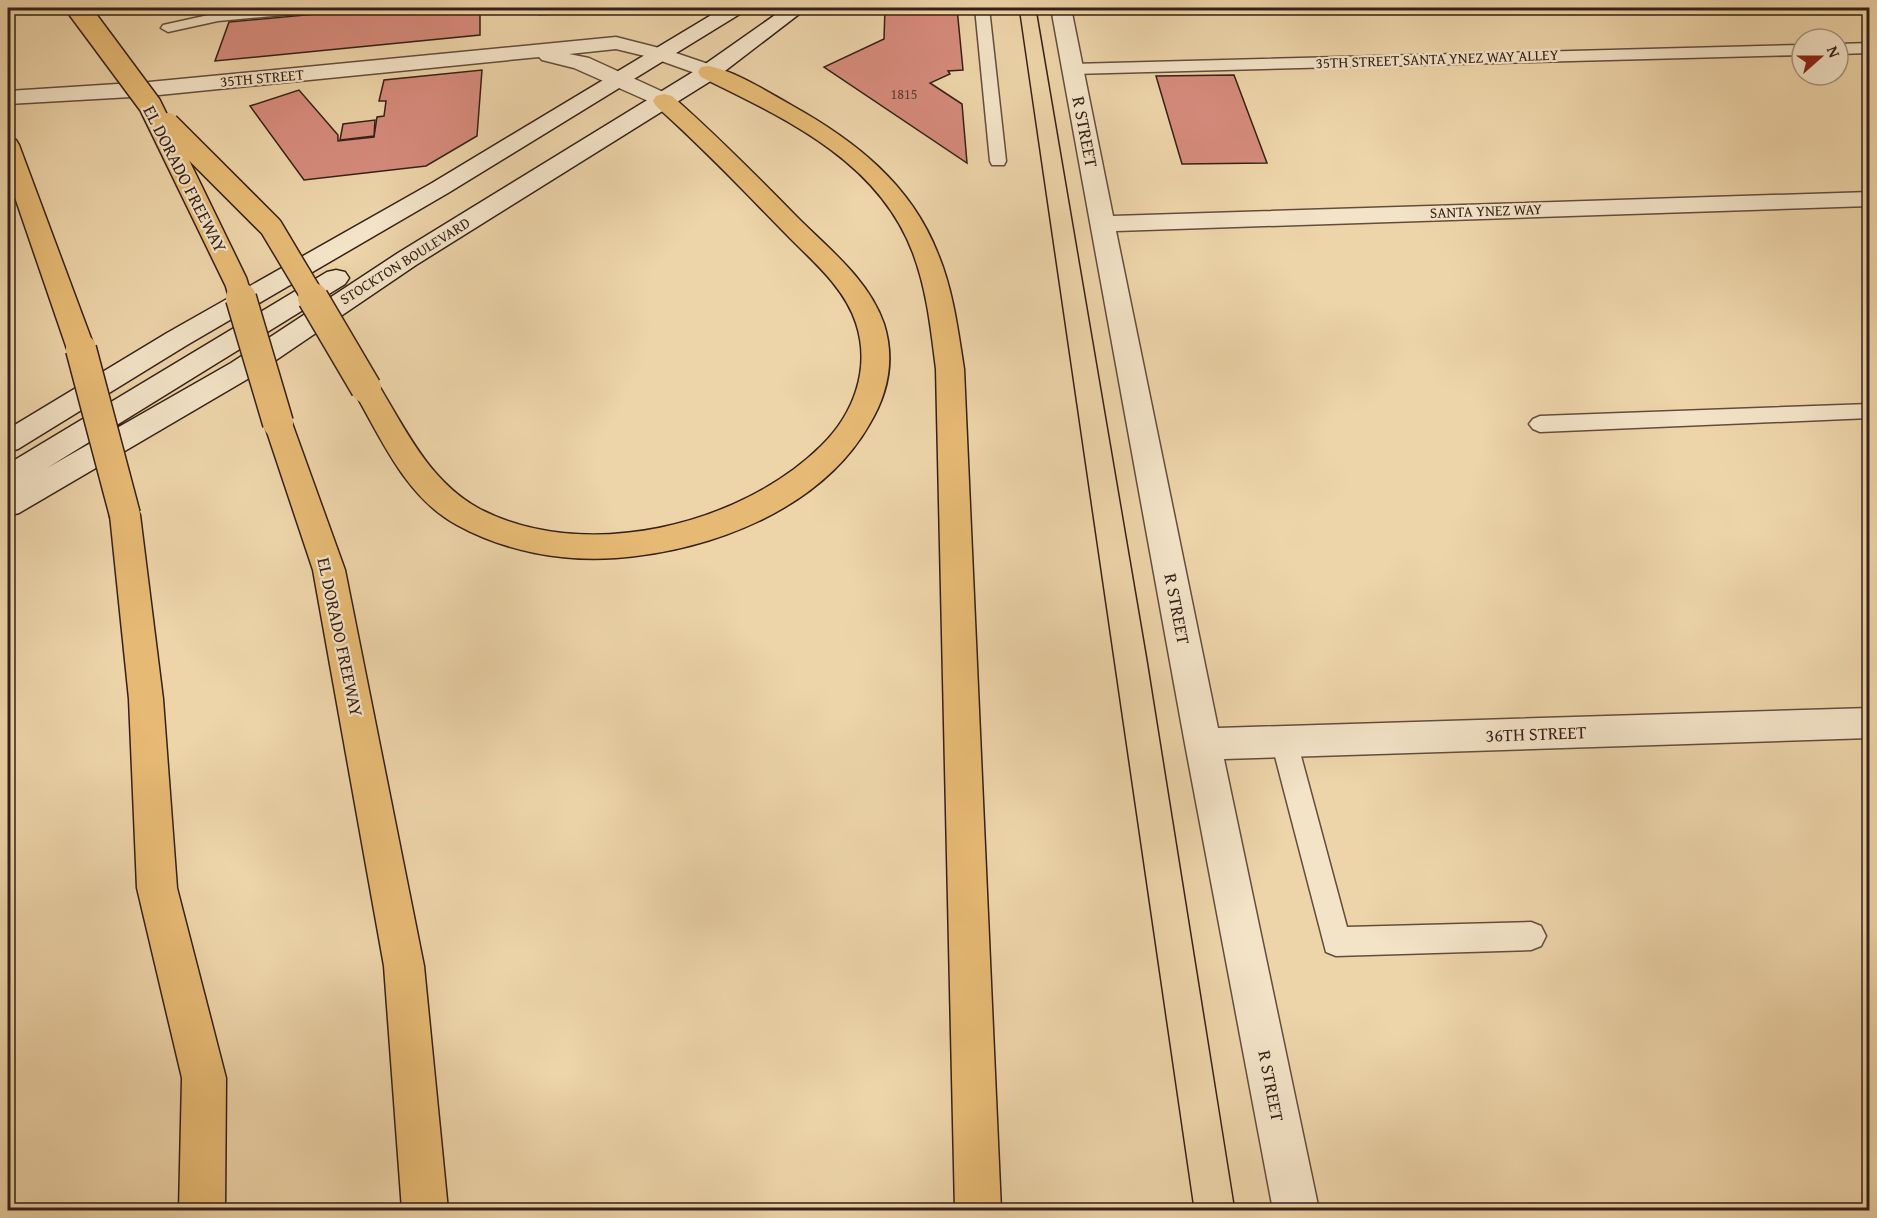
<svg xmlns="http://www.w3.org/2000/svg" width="1877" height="1218" font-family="'Gentium Book Plus',serif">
<rect width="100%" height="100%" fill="#edd4a9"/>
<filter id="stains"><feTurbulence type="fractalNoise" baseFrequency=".00333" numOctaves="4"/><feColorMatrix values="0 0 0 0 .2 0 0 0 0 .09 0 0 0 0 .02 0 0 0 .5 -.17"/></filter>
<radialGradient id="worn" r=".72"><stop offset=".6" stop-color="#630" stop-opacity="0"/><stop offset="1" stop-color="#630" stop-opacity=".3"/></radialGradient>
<!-- building -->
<g fill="#d68b7c" stroke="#362017" stroke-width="1.5">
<polygon points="381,8 480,8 480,35 215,61 229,22"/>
<polygon points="885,8 957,8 963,70 948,71 950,74 930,83 962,104 967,163 824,67 884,39"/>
<polygon points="482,70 477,136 426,166 304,180 250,106 299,90 338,135 338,141 374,137 377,117 384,116 386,101 379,101 384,80"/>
<polygon points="1234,75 1267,163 1182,164 1156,76"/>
<polygon points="375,120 374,136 340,140 343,124"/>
</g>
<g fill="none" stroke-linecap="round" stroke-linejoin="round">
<defs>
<g id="service">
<polygon points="218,8 232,8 230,12 274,8 323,8 316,12 218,21 168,32 161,28 163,25 213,14"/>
<polygon points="533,8 588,8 581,12 540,14 535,13"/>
<polygon points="975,8 989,8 1006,161 1004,165 992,165 990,161"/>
<polygon points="1870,43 1870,53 1838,54 1838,44"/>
<polygon points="1802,45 1802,55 1072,74 1064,69 1072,64"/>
<polygon points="1870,404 1870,418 1540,432 1533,429 1529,424 1533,419 1540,416"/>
<polygon points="1284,730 1293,733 1297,741 1347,927 1531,922 1541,926 1546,936 1541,946 1531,950 1336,956 1326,952 1271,741 1275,733"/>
</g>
<g id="minor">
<polygon points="1051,8 1071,8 1113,216 1870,192 1870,206 1116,231 1218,728 1870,708 1870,738 1224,759 1319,1210 1273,1210 1185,744"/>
<polygon points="616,37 667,50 717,67 720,72 717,77 709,78 653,58 616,49 569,54 589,58 672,96 675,101 672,106 664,108 574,68 542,60 539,57 149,96 8,104 8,91 149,82"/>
</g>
<g id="secondary">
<polygon points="723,8 746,8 743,12 448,193 187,345 18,449 8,452 8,429 167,333 432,183"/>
<polygon points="785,8 807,8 717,77 416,265 251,377 19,513 8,516 8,491 13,487 8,489 8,464 327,272 336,270 345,272 349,278 345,284 47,468 231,363 398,253 701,67"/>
</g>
<g id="motorway">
<path d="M 709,66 C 737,72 766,91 791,105 C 854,140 911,184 938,254 C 953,290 958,330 964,369 L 1001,1210 L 955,1210 L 936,369 C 931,330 927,290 913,253 C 878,160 784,118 701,77 L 698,72 L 701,67 Z"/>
<path d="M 664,94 L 672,96 C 716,135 757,176 798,218 C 829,249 869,280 884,324 C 895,359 888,394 869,425 C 820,510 710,551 616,558 C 562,562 504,551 457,525 C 404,496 381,437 352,388 L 356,381 L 366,378 L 376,381 C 405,428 428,480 478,508 C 583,564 740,526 821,446 C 854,414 871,368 856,323 C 844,286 810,259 784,232 C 742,189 701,146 656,106 L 653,101 L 656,96 Z"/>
<polygon points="8,138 16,140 19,145 95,349 91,356 81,358 71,356 67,349 8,177"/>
<polygon points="278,413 288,416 292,423 345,570 424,966 448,1210 402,1210 384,966 313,570 264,423 268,416"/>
<polygon points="125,503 136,507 140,515 163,699 177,888 226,1078 225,1210 179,1210 182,1078 137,888 129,699 110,515 114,507"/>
</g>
</defs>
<!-- service casing -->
<use href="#service" stroke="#644d3c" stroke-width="3"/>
<!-- minor casing -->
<use href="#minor" stroke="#644d3c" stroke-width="3"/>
<!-- secondary casing -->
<use href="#secondary" stroke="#362017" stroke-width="3"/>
<!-- motorway casing -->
<use href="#motorway" stroke="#362017" stroke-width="3"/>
<!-- service -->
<use href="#service" fill="#f3e3c7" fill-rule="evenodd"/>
<!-- minor -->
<use href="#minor" fill="#f3e3c7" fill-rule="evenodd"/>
<!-- secondary -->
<use href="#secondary" fill="#f3e3c7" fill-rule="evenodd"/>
<!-- motorway -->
<use href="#motorway" fill="#e6ba74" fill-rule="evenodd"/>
<!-- tram -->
<g stroke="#362017" stroke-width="1.5">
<polyline points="1019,8 1194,1210"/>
<polyline points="1036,8 1147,659 1235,1210"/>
</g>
<defs>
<g id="motorway-bridge-far1">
<polyline points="78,8 150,105 236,282 241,299"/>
<polyline points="168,124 271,227 314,299"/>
</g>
<g id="motorway-bridge">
<polyline points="241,298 278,423"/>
<polyline points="313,298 366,388"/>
<polyline points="81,349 125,515"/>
</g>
</defs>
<!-- motorway-bridge-far1 casing -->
<use href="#motorway-bridge-far1" stroke="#362017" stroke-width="25" stroke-linecap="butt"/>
<!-- motorway-bridge casing -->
<use href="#motorway-bridge" stroke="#362017" stroke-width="33" stroke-linecap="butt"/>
<!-- motorway-bridge-far1 -->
<use href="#motorway-bridge-far1" stroke="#e6ba74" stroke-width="22"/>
<!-- motorway-bridge -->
<use href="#motorway-bridge" stroke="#e6ba74" stroke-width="30"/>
</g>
<g text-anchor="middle" stroke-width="4.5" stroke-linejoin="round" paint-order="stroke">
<!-- far-number labels -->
<g font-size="14" fill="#5e3b30">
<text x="904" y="99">1815</text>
</g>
<!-- far-street labels -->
<g font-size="15" fill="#362017" stroke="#f3e3c7">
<text transform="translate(1437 59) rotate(-2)" y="5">35TH STREET SANTA YNEZ WAY ALLEY</text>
<text transform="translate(262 78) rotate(-5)" y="5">35TH STREET</text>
<text transform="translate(1486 211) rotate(-2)" y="5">SANTA YNEZ WAY</text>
<text transform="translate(405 261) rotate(-32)" y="5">STOCKTON BOULEVARD</text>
</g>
<!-- street labels -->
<g font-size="18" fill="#362017" stroke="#f3e3c7">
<text transform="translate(1085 132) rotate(79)" y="6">R STREET</text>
<text transform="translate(185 179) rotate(63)" y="6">EL DORADO FREEWAY</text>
<text transform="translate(1177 609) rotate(79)" y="6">R STREET</text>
<text transform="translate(340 637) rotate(78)" y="6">EL DORADO FREEWAY</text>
<text transform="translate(1536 734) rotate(-2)" y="6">36TH STREET</text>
<text transform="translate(1271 1086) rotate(79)" y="6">R STREET</text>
</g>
</g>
<!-- margin -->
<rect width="1877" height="1218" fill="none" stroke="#edd4a9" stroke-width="30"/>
<rect x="9" y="9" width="1859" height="1200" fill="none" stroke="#362017" stroke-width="3"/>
<rect x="15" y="15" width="1847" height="1188" fill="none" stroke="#362017" stroke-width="1.5"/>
<!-- north arrow -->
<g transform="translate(1820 57) rotate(69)"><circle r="28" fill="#f3e3c7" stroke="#a79581" stroke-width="1.5"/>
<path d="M0-4.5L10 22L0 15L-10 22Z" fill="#8f2418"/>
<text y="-9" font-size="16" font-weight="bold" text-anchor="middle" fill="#362017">N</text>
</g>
<rect width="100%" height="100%" filter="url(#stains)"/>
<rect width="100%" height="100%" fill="url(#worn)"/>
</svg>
